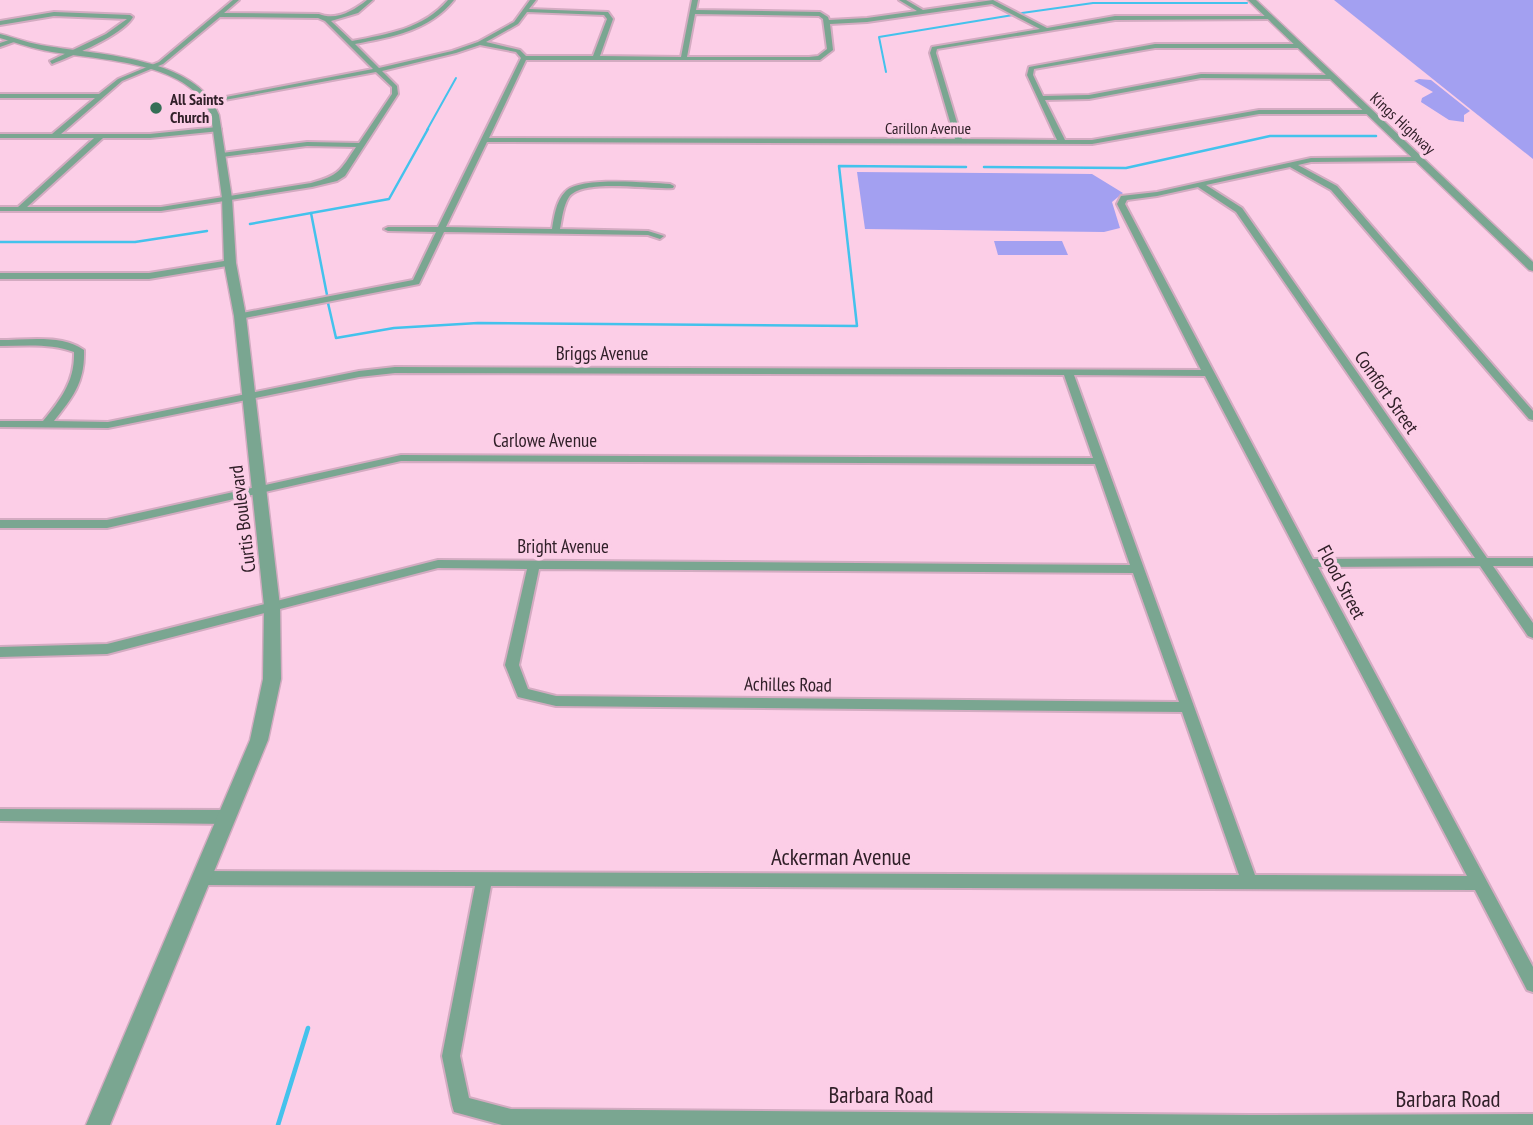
<svg xmlns="http://www.w3.org/2000/svg" width="1533" height="1125" font-family="'PT Sans Narrow',sans-serif">
<rect width="100%" height="100%" fill="#fccee7"/>
<!-- green -->
<g fill="#a3a0f1">
<polygon points="1334,0 1533,0 1533,159"/>
<polygon points="1419,79 1431,80 1470,111 1464,115 1464,122 1449,120 1421,102 1422,98 1433,92 1414,81"/>
<polygon points="857,172 1092,174 1123,193 1112,202 1120,228 1104,232 865,229"/>
<polygon points="994,241 1062,241 1068,255 998,255"/>
</g>
<g fill="none" stroke-linecap="round" stroke-linejoin="round">
<!-- stream-far2 -->
<g stroke="#44c2ec" stroke-width="2">
<polyline points="1022,13 1093,3 1247,3"/>
<polyline points="886,72 879,37 1013,15"/>
<polyline points="427,130 456,78"/>
</g>
<!-- stream-far1 -->
<g stroke="#44c2ec" stroke-width="2.5">
<polyline points="984,167 1126,168 1270,136 1376,136"/>
<polyline points="311,213 327,295"/>
<polyline points="250,224 389,199 428,129"/>
<polyline points="0,242 135,242 207,231"/>
<polyline points="328,303 336,338 394,328 478,323 857,326 839,166 966,167"/>
</g>
<!-- stream -->
<polyline stroke="#44c2ec" stroke-width="4.5" points="278,1125 308,1028"/>
<defs>
<g id="minor">
<path d="M 233,0 L 239,0 L 224,13 L 319,14 C 336,21 353,11 367,0 L 373,0 L 358,13 L 331,21 L 352,41 C 388,34 423,29 448,0 L 454,0 C 429,31 392,37 355,44 L 379,68 L 452,51 L 478,42 L 514,22 L 530,0 L 536,0 L 529,9 L 608,12 L 613,19 L 600,56 L 681,57 L 692,0 L 698,0 L 696,10 L 820,12 L 828,17 L 829,20 L 867,18 L 917,11 L 899,0 L 906,0 L 923,10 L 993,0 L 1047,28 L 1115,16 L 1271,16 L 1273,19 L 1115,20 L 937,49 L 936,53 L 962,139 L 1057,140 L 1027,75 L 1029,67 L 1155,44 L 1300,44 L 1303,46 L 1300,48 L 1155,48 L 1034,69 L 1033,75 L 1043,96 L 1089,95 L 1201,74 L 1332,75 L 1335,77 L 1332,79 L 1201,78 L 1089,99 L 1045,100 L 1065,140 L 1092,140 L 1259,110 L 1368,110 L 1371,112 L 1368,114 L 1259,114 L 1092,144 L 487,142 L 446,227 L 552,229 C 554,217 556,201 565,192 C 579,176 648,183 670,184 L 674,186 L 673,188 C 651,190 583,178 569,197 C 563,206 562,219 560,229 L 648,231 L 664,236 L 660,239 L 648,235 L 444,232 L 419,284 L 240,319 L 237,318 L 237,314 L 413,280 L 436,232 L 388,231 L 384,229 L 388,227 L 438,227 L 521,58 L 516,52 L 480,45 L 456,53 L 382,71 L 397,86 L 398,94 L 345,176 L 337,181 L 312,187 L 161,211 L 0,211 L 0,207 L 18,207 L 94,138 L 0,138 L 0,134 L 52,134 L 95,98 L 0,98 L 0,94 L 99,94 L 118,79 L 159,62 ZM 992,4 L 1040,29 L 932,47 L 930,53 L 955,139 L 489,138 L 526,60 L 820,60 L 833,50 L 830,24 L 867,22 ZM 527,12 L 604,15 L 607,19 L 593,56 L 526,56 L 520,50 L 486,42 L 518,24 ZM 695,14 L 819,16 L 823,19 L 827,49 L 818,56 L 809,57 L 687,57 ZM 220,17 L 318,18 L 325,21 L 373,69 L 210,100 L 208,101 L 208,103 L 376,72 L 392,87 L 392,94 L 359,143 L 307,142 L 222,153 L 218,155 L 222,157 L 307,146 L 356,147 C 340,171 340,175 311,183 L 161,207 L 27,207 L 103,138 L 150,138 L 220,131 L 221,129 L 217,127 L 150,134 L 61,134 L 122,81 L 163,64 Z"/>
<path d="M 54,12 L 130,15 L 133,17 C 123,35 72,56 52,64 L 50,61 L 106,34 L 127,19 L 54,16 L 0,25 L 0,21 Z"/>
<polygon points="12,39 14,42 0,47 0,43"/>
<path d="M 1421,157 L 1421,161 L 1418,161 L 1311,162 L 1298,165 L 1337,186 L 1533,411 L 1533,420 L 1529,419 L 1331,190 L 1290,167 L 1206,185 L 1242,208 L 1487,558 L 1533,558 L 1533,566 L 1493,566 L 1533,623 L 1533,638 L 1528,636 L 1480,566 L 1318,567 L 1533,967 L 1533,992 L 1527,990 L 1475,890 L 491,886 L 460,1056 L 469,1098 L 511,1109 L 1249,1115 L 1533,1114 L 1533,1125 L 502,1125 L 454,1112 L 452,1105 L 442,1056 L 475,886 L 202,885 L 196,883 L 194,878 L 196,873 L 202,871 L 1239,875 L 1182,712 L 556,706 L 518,697 L 505,665 L 527,569 L 438,568 L 107,654 L 0,657 L 0,647 L 107,644 L 438,560 L 1130,565 L 1095,464 L 401,461 L 107,528 L 0,528 L 0,520 L 107,520 L 401,455 L 1093,458 L 1064,375 L 395,373 L 359,377 L 108,428 L 0,427 L 0,421 L 43,421 C 61,399 75,381 74,352 C 50,343 25,346 0,346 L 0,340 C 26,340 62,334 84,350 C 85,382 73,397 54,421 L 108,422 L 359,371 L 395,367 L 1201,370 L 1117,204 L 1121,196 L 1157,192 L 1311,158 ZM 1198,187 L 1236,212 L 1475,558 L 1313,559 L 1125,204 L 1127,200 L 1157,196 ZM 1074,375 L 1205,376 L 1467,876 L 1255,875 ZM 539,569 L 1133,573 L 1179,702 L 556,696 L 528,689 L 519,665 Z"/>
<polygon points="230,260 234,263 233,265 149,279 0,279 0,273 149,273"/>
<polygon points="0,809 227,810 232,812 235,817 232,822 227,824 0,821"/>
</g>
<g id="tertiary">
<polygon points="1248,0 1256,0 1533,262 1533,271 1529,270"/>
<path d="M 0,34 C 16,38 31,44 47,46 C 100,55 197,57 219,115 L 232,198 L 236,263 L 246,316 L 280,606 L 281,679 L 268,740 L 110,1125 L 86,1125 L 250,740 L 263,679 L 264,606 L 234,316 L 224,263 L 222,198 L 211,115 C 189,58 92,61 42,50 C 28,47 14,42 0,38 Z"/>
</g>
</defs>
<!-- minor casing -->
<use href="#minor" stroke="#d3abc1" stroke-width="4"/>
<!-- tertiary casing -->
<use href="#tertiary" stroke="#d3abc1" stroke-width="3"/>
<!-- minor -->
<use href="#minor" fill="#7aa691" fill-rule="evenodd"/>
<!-- tertiary -->
<use href="#tertiary" fill="#7aa691" fill-rule="evenodd"/>
</g>
<!-- markers -->
<circle fill="#356e56" stroke="#fccee7" stroke-width="2.5" cx="156" cy="108" r="7"/>
<g text-anchor="middle" stroke-width="7" stroke-linejoin="round" paint-order="stroke">
<!-- far-poi labels -->
<g font-size="16" font-weight="bold" fill="#312029" stroke="#fccee7" text-anchor="start">
<text x="170" y="105">All Saints<tspan x="170" dy="18">Church</tspan></text>
</g>
<!-- far-street labels -->
<g font-size="16" fill="#312029" stroke="#fccee7">
<text transform="translate(1403 123) rotate(43)" y="6">Kings Highway</text>
<text x="928" y="134">Carillon Avenue</text>
</g>
<!-- street labels -->
<g font-size="19" fill="#312029" stroke="#fccee7">
<text x="602" y="360">Briggs Avenue</text>
<text transform="translate(1387 392) rotate(55)" y="7">Comfort Street</text>
<text x="545" y="447">Carlowe Avenue</text>
<text transform="translate(242 519) rotate(-97)" y="7">Curtis Boulevard</text>
<text x="563" y="553">Bright Avenue</text>
<text transform="translate(1342 582) rotate(62)" y="7">Flood Street</text>
<text transform="translate(788 684) rotate(1)" y="7">Achilles Road</text>
</g>
<!-- near-street labels -->
<g font-size="23" fill="#312029" stroke="#fccee7">
<text x="841" y="865">Ackerman Avenue</text>
<text x="881" y="1103">Barbara Road</text>
<text x="1448" y="1107">Barbara Road</text>
</g>
</g>
</svg>
